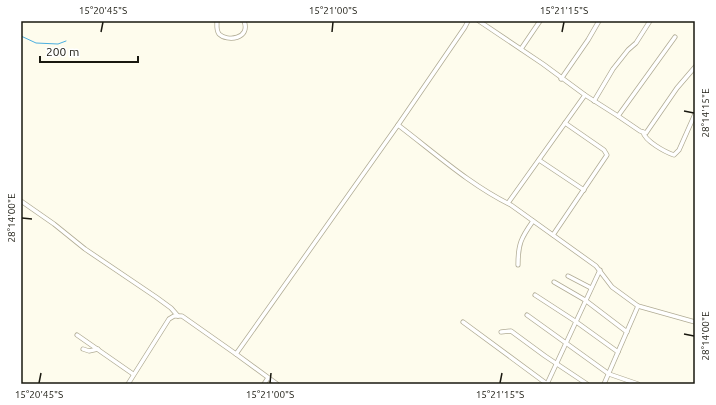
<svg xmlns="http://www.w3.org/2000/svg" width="716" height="405" font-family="Ubuntu,sans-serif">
<rect width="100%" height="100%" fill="#fefced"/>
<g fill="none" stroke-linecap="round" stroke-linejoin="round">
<!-- stream -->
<polyline stroke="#4bafe0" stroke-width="1" points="21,36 36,43 58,44 66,41"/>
<defs>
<g id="minor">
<path d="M 217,21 C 217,25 216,30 219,34 C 227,42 251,39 244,21"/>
<polyline points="479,21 543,64 585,95 508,203"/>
<polyline points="521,49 540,21"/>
<polyline points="561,79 588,40 599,21"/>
<polyline points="585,95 618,116 675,37"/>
<polyline points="594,101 613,69 628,50 636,43 650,21"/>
<polyline points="618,116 640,131 646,133 677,88 695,67"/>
<path d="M 398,125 C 435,153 470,185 511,205 L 596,266 L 612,287 L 638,306 L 695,322"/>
<path d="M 643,132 C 645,141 665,152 674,155 L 679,150 L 695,114"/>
<polyline points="539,160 584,190"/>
<polyline points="21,201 54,224 85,249 156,297 171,308 178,316"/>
<polyline points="553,235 607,155 604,150 565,123"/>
<path d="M 518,265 C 518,244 521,238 533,221"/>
<polyline points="568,276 591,288"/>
<polyline points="554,282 585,300 627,332"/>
<polyline points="535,295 575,321 618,352"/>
<polyline points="527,315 609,374 638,384"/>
<polyline points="463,322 547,384"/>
<polyline points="501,332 511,331 545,356 587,384"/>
<polyline points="77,335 133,374"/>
<polyline points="83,349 89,351 98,349"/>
<polyline points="236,354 277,384"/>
<polyline points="128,384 169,319 174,316 182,316 236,354 398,125 465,27 468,21"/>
<polyline points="264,384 268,378"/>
<polyline points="547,384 600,270"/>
<polyline points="604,384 638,306"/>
</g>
</defs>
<!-- minor casing -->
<use href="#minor" stroke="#b1ac95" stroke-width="5"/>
<!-- minor -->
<use href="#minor" stroke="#fff" stroke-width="3.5"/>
</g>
<!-- ticks -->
<path fill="none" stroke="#19180f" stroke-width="1.5" d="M 101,32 L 103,22M 332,32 L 333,22M 562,32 L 564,22M 684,111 L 694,113M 22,218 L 32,219M 684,334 L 694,336M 39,383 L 41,373M 270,383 L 271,373M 500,383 L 502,373"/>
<!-- border -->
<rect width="716" height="405" fill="none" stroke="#ffffff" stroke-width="44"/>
<!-- scale -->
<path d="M40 56v6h98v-6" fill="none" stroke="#19180f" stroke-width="2"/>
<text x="46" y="56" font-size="12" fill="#19180f" stroke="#ffffff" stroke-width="3" paint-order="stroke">200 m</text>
<rect x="22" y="22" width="672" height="361" fill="none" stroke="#19180f" stroke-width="1.5"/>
<g font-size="10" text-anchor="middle" fill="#19180f">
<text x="103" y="14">15°20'45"S</text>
<text x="333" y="14">15°21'00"S</text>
<text x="564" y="14">15°21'15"S</text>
<text transform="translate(705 113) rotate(-90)" y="4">28°14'15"E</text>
<text transform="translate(11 218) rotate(-90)" y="4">28°14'00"E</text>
<text transform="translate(705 336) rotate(-90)" y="4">28°14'00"E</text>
<text x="39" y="398">15°20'45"S</text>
<text x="270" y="398">15°21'00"S</text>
<text x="500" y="398">15°21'15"S</text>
</g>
</svg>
